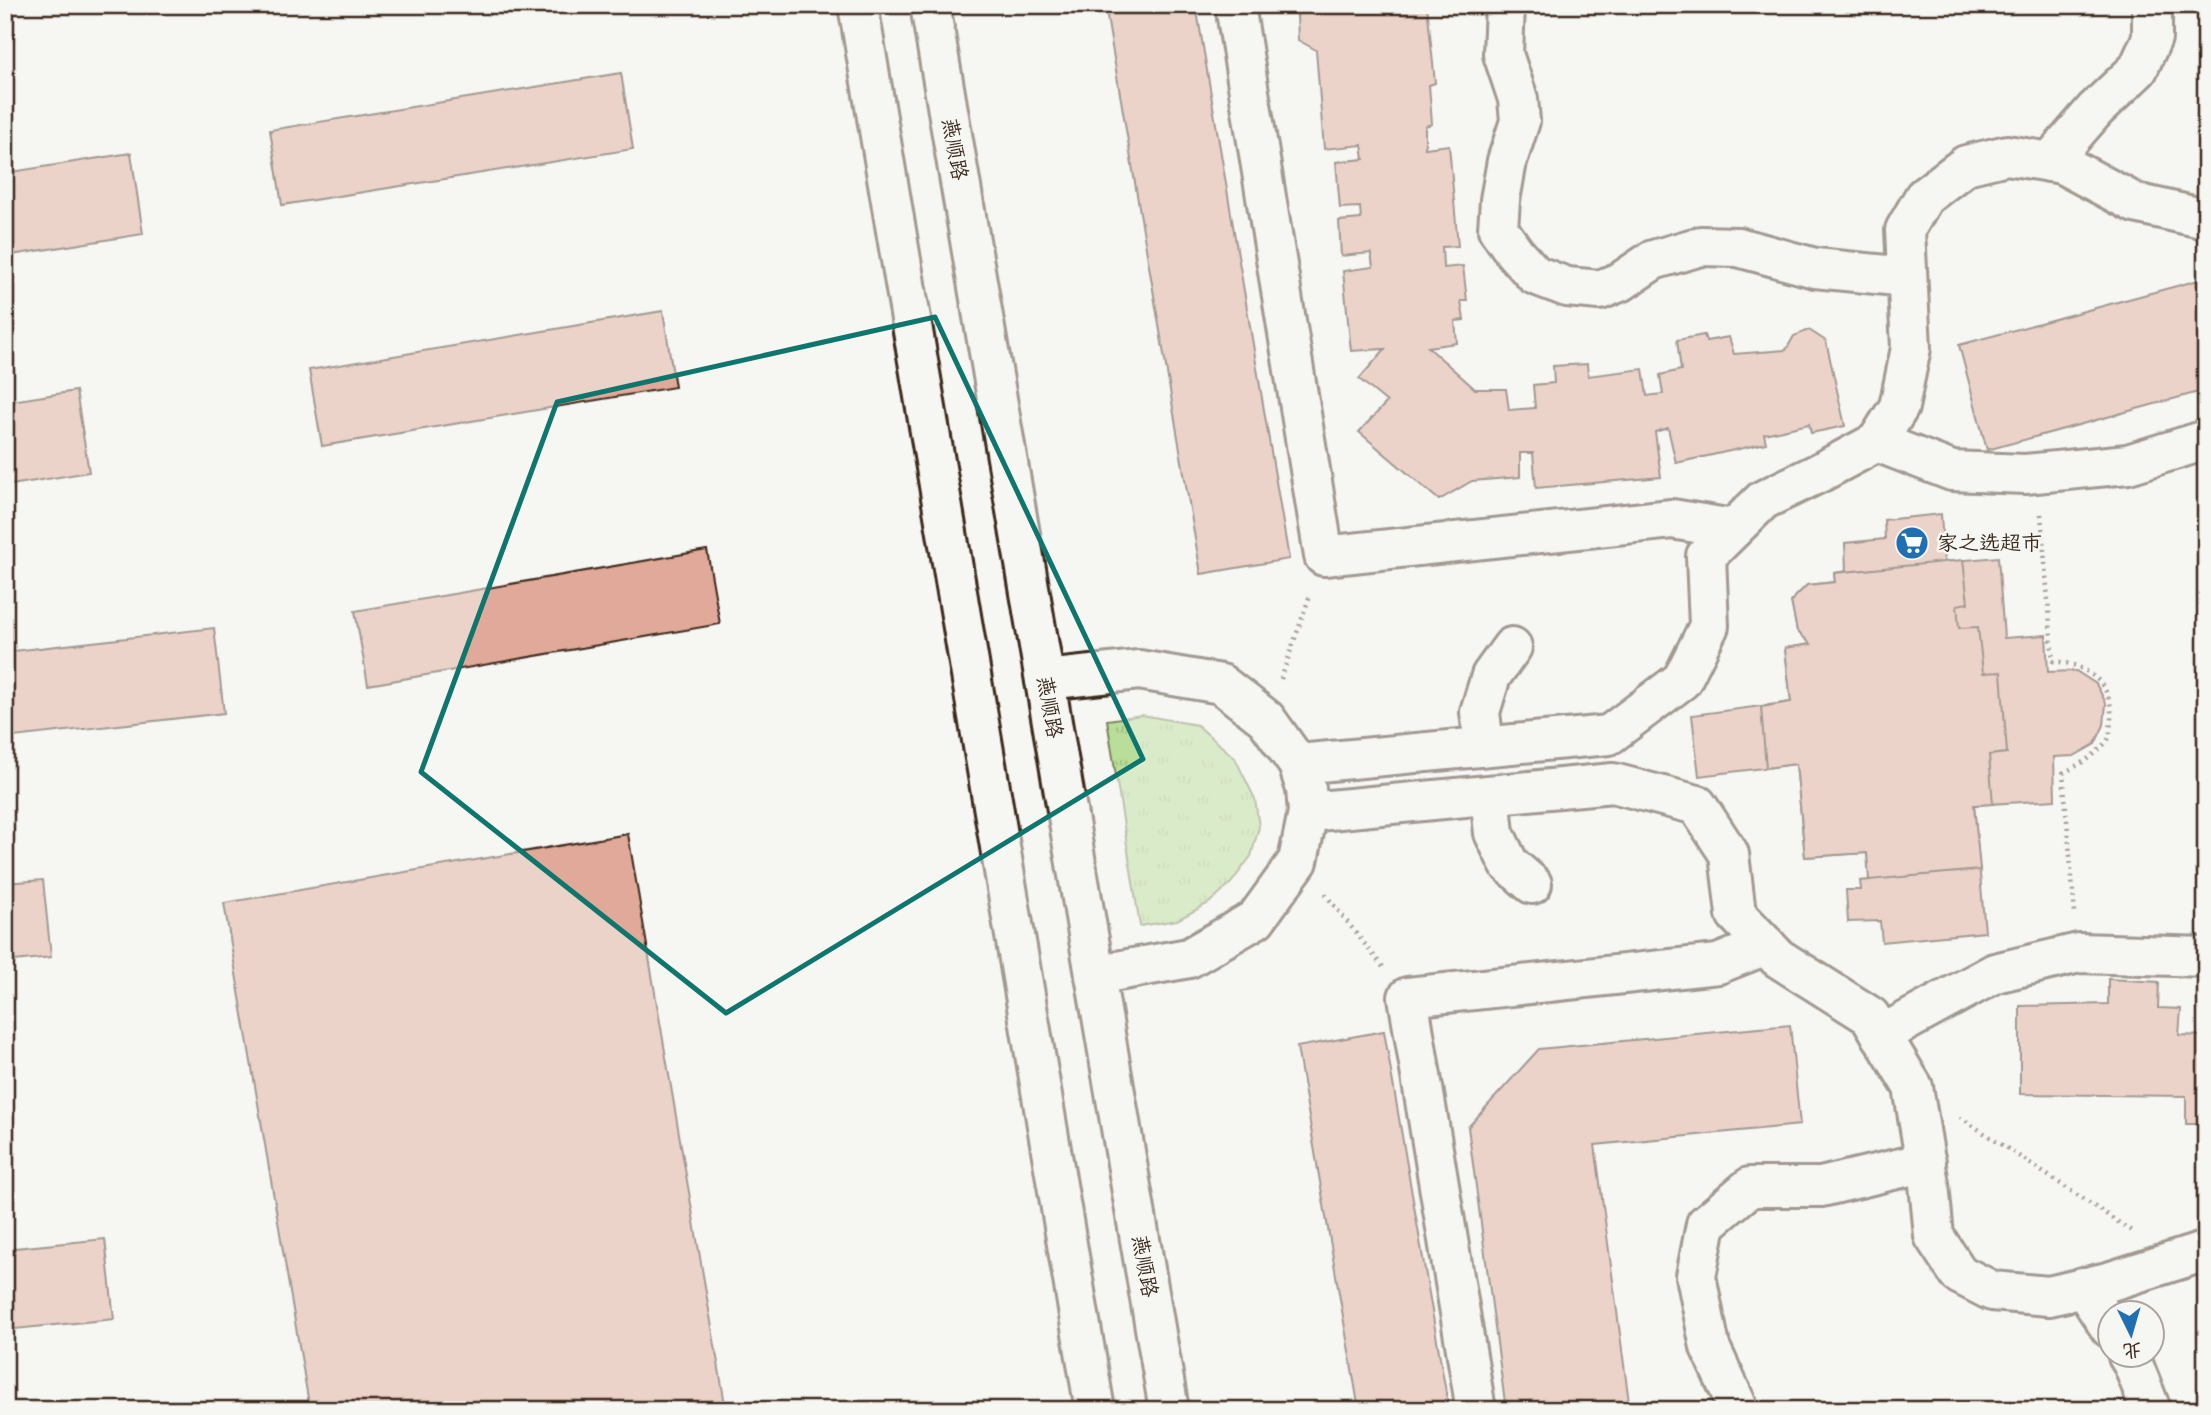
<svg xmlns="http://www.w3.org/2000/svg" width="2211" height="1415" font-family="Mynerve,'LXGW WenKai TC',sans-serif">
<defs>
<pattern id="grass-tufts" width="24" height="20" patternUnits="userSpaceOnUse" patternTransform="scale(1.75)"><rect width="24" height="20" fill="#b9de99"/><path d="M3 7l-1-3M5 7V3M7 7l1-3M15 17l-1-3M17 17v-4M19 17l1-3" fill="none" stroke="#a0bf83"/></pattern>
</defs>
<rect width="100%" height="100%" fill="#f6f6f2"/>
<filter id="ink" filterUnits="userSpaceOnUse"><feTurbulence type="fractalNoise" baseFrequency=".0143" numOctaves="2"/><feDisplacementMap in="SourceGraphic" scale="14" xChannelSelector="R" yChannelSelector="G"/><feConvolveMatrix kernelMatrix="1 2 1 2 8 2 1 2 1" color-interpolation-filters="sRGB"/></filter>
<g filter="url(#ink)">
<!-- grass -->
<polygon fill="url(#grass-tufts)" stroke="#7a845c" stroke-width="2" points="1142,715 1197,725 1235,758 1255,799 1259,827 1251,856 1231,883 1209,903 1177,920 1140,926 1107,720"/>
<!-- building -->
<g fill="#e1a999" stroke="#3b2a1e" stroke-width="2">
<polygon points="1105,5 1196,5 1289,559 1201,574"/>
<polygon points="1301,5 1427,5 1435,83 1429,85 1432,124 1425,126 1425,148 1449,145 1458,246 1442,247 1443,268 1463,266 1467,301 1461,301 1464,320 1455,321 1457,343 1428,347 1475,389 1506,389 1509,410 1535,408 1533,385 1554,383 1553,366 1587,364 1588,376 1643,369 1647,396 1663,394 1660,375 1681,370 1677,340 1704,335 1706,341 1729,337 1734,354 1786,350 1794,336 1809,330 1826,341 1845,426 1811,433 1809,424 1764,434 1766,443 1676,463 1668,428 1655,432 1661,477 1536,488 1533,453 1520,453 1520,477 1472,481 1439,500 1359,432 1387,402 1359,379 1385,349 1351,351 1343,271 1373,267 1371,253 1341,256 1339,221 1361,219 1360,207 1340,208 1336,162 1364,159 1362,145 1324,149 1316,50 1298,40 1297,16"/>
<polygon points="621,73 633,149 282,205 270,130"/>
<polygon points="131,153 143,234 5,256 5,173"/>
<polygon points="2206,278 2206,390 1987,450 1959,345"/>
<polygon points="663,311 675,387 322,446 309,370"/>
<polygon points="76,391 89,472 5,486 5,402"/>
<polygon points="1941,514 1944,562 1998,557 2004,638 2046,635 2048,672 2076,671 2096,684 2106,703 2104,725 2095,744 2074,756 2054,757 2055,800 1974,805 1985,932 1882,942 1880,921 1848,922 1846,890 1861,890 1860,881 1870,880 1867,853 1805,857 1796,764 1699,776 1692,715 1791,702 1785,648 1811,644 1797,631 1791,601 1807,585 1835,582 1834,573 1846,571 1845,543 1885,539 1884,520"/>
<polygon points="707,550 720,624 368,685 355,611"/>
<polygon points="1963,560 1968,603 1957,605 1959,628 1978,627 1983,673 2001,672 2007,753 1989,755 1993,804 1974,805 1980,870 1869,880 1867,853 1805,857 1796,764 1766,768 1761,707 1791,702 1785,648 1811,644 1797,631 1791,601 1807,585 1835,582 1834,573"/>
<polygon points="214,628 224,713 5,738 5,652"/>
<polygon points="628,834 726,1410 310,1410 224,903"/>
<polygon points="43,880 51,957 5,962 5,883"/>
<polygon points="2108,979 2159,982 2158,1008 2181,1009 2179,1035 2206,1036 2206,1124 2186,1124 2186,1096 2020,1094 2020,1006 2108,1004"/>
<polygon points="1790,1025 1800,1125 1595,1145 1630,1410 1506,1410 1468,1127 1539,1049"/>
<polygon points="1384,1031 1449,1410 1359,1410 1297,1047"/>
<polygon points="105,1239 114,1319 5,1330 5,1249"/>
</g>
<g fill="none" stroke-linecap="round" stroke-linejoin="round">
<defs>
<g id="minor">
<polyline points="1235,5 1324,556 1672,519 1733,529"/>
<polyline points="1505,5 1503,54 1518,99 1520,121 1507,161 1500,200 1498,229 1515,253 1535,275 1567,287 1600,290 1622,281 1653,260 1701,246 1738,247 1815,268 1907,277"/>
<polyline points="2050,162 2095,110 2138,69 2152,38 2152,5"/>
<polyline points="1877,442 1952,471 2025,474 2128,464 2206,440"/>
<polyline points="1045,680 1139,670 1221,684 1266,719 1298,764 1306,789 1308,812 1298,861 1256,919 1189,958 1095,975"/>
<polyline points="1484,746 1480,712 1491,676 1512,647"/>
<polyline points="1298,764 1609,735 1682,680 1709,626 1706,556 1763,500 1819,473 1877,442 1899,407 1911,348 1905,230 1924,197 1966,165 2007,155 2062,164 2135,203 2206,219"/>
<polyline points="1490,795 1494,833 1509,864 1532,884"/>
<polyline points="1308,812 1613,783 1697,805 1729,854 1736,914 1778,958 1870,1016 1913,1087 1929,1184 1934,1236 1959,1274 1992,1291 2049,1296 2108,1282 2206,1251"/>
<polyline points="1881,1035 1995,973 2079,953 2206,957"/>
<polyline points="2083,1287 2110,1328"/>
<polyline points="2128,1356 2133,1364 2151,1410"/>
<polyline points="1476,1410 1408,997 1718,964 1766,945"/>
<polyline points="1739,1410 1710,1347 1696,1276 1706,1224 1750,1187 1821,1187 1926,1162"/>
</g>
<g id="major">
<polyline points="858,5 1095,1410"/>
<polyline points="930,5 1169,1410"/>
</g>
</defs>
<!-- minor casing -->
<use href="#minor" stroke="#3b2a1e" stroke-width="44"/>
<!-- major casing -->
<use href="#major" stroke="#3b2a1e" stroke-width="44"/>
<!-- path -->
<g stroke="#3b2a1e" stroke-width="4.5" stroke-dasharray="2 5" stroke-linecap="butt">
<path d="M 2041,514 L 2053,661 C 2087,664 2114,684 2111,720 C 2110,726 2111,736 2107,741 C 2095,756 2079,765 2063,773 L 2075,914"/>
<polyline points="1281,679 1310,595"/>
<polyline points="1325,894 1383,967"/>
<polyline points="1960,1117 2133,1232"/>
</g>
<!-- minor -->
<use href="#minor" stroke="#f6f6f2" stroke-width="38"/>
<!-- major -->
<use href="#major" stroke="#f6f6f2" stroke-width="38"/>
</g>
</g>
<!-- marked area -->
<path d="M0 0H2211V1415H0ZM 935,317 L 1143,759 L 726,1013 L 421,772 L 557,402 Z" fill="#f6f6f2" fill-opacity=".55" fill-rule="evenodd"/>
<path fill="none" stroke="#0f766e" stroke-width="5" stroke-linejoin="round" d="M 935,317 L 1143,759 L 726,1013 L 421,772 L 557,402 Z"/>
<!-- icons -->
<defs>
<symbol id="supermarket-disc" viewBox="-11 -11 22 22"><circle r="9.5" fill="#1f6fb2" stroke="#f6f6f2"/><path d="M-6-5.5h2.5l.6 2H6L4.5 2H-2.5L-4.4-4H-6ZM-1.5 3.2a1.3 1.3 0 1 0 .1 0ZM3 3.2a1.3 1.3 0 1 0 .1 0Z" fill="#fff"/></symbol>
</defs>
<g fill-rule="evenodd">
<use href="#supermarket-disc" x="1893" y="524" width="38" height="38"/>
</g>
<g text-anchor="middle" stroke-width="5" stroke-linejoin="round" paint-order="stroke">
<!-- street labels -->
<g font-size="21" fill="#3b2a1e" stroke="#f6f6f2">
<text transform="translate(955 149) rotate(80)" y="7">燕顺路</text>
<text transform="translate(1050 707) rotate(80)" y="7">燕顺路</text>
<text transform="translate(1145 1266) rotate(80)" y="7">燕顺路</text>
</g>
<!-- poi labels -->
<g font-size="21" fill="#3b2a1e" stroke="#f6f6f2" text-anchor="start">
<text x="1937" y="550">家之选超市</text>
</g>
</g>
<!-- margin -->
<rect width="2211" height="1415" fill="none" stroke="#f6f6f2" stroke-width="28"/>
<rect x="14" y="14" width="2183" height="1387" fill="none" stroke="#3b2a1e" stroke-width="2.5" filter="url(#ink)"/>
<!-- north arrow -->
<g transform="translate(2131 1334) rotate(175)"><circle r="33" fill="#f6f6f2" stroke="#aba49d" stroke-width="2"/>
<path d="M0-5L12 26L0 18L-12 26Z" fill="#1f6fb2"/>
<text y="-10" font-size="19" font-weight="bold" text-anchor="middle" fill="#3b2a1e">北</text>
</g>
</svg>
